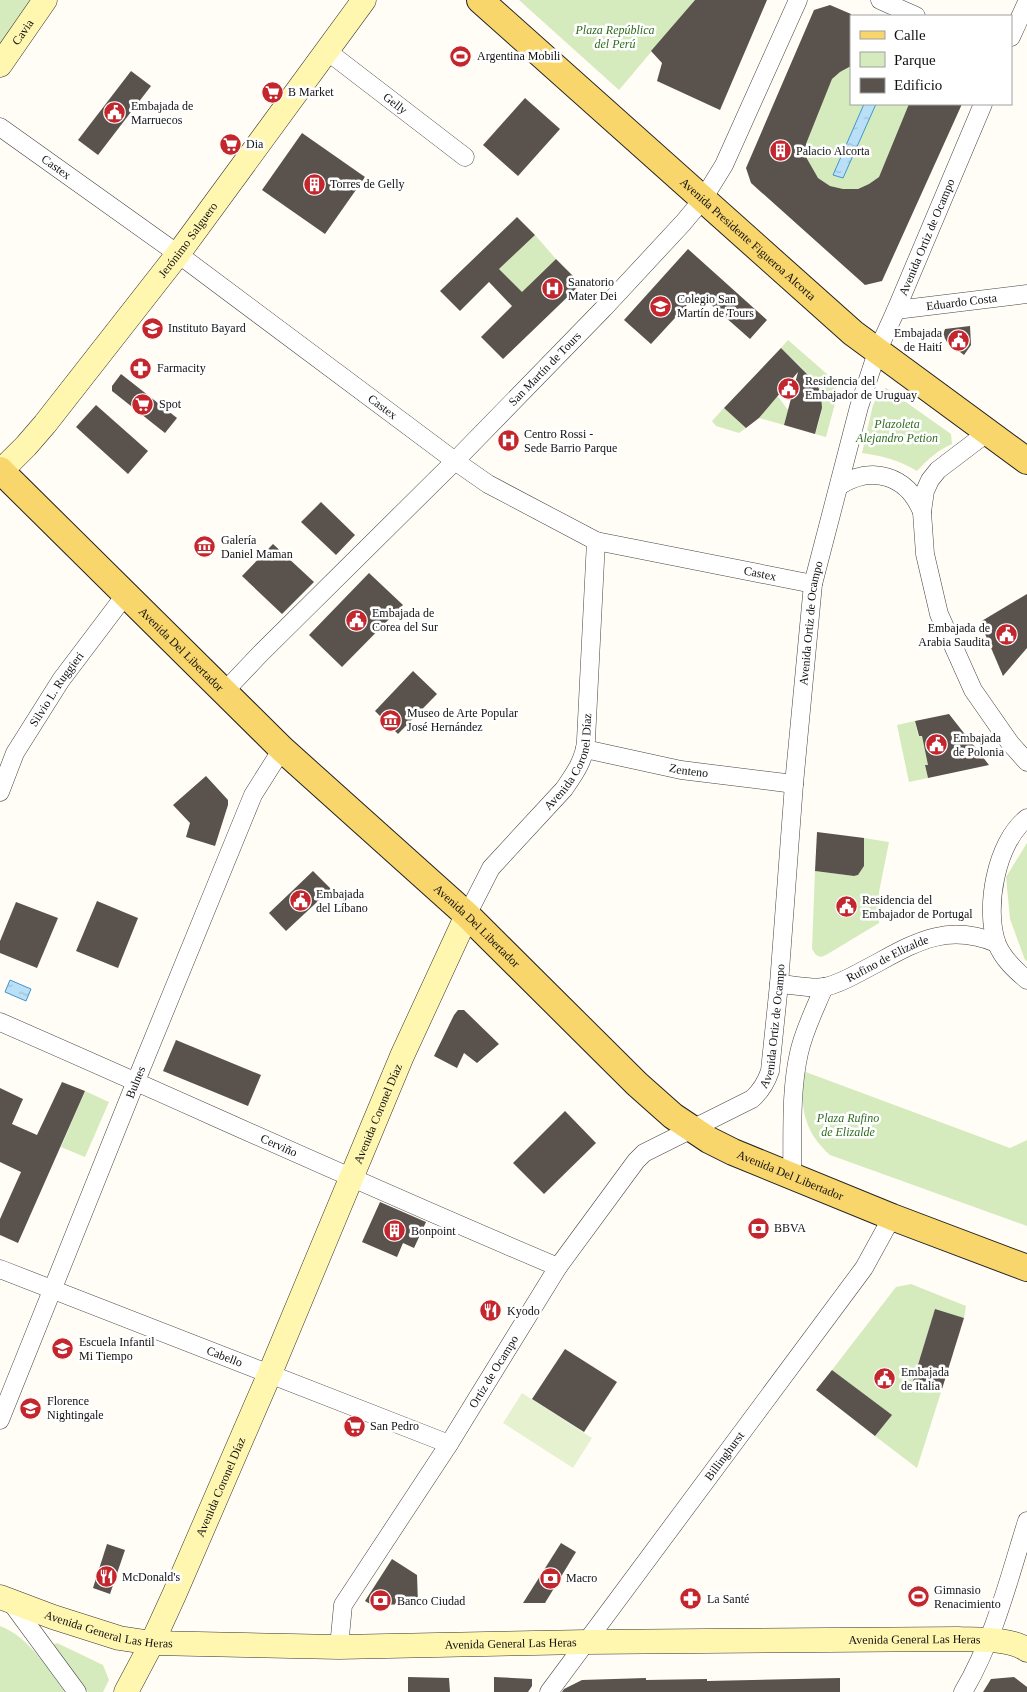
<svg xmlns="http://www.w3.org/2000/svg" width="1027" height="1692" font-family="'Times New Roman',serif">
<defs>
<pattern id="water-ripples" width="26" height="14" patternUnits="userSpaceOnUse" patternTransform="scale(1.25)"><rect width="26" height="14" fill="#b9e0f7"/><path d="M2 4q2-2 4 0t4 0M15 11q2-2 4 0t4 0" fill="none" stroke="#9ebfd3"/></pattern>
</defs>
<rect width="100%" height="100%" fill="#fffdf5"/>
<!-- green -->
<g fill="#d5ebbd">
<polygon points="0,0 37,0 0,53"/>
<polygon points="519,0 695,0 619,90"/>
<polygon points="851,66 851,104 908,104 909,106 879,177 869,184 858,189 843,189 830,186 818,178 812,169 806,157 806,144 832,79 840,72"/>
<polygon points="535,235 556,259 529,285 523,294 499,269"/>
<path d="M 788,340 L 835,381 L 837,396 L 826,437 L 815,434 C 819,422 824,408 821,395 C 819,381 792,359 781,348 Z"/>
<path d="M 886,388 L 951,434 L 952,444 C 938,450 927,460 917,471 C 899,460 882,456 862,453 L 873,405 L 882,389 Z"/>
<polygon points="770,390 779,398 788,410 784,425 759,418"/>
<polygon points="724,408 746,428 739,433 716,426 712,421"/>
<polygon points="915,721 918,736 922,736 928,765 925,766 928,778 909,782 897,725"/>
<polygon points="864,838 889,842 879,892 879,923 826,955 821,957 816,955 812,949 815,871 854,876 858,875 864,866"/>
<polygon points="1027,843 1027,961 1025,960 1010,919 1006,877"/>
<path d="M 803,1071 L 1010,1148 L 1027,1140 L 1027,1226 L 830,1155 C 802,1130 801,1106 803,1071 Z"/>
<polygon points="85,1091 109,1102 85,1157 61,1147"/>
<polygon points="911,1284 966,1306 964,1318 935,1310 913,1380 942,1389 917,1468 875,1436 891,1415 832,1370 896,1287"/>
<path d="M 0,1626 C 29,1637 47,1668 66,1692 L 0,1692 Z"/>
<polygon points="57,1643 103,1665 109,1680 103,1692 88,1692 54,1651 53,1648 54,1644"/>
</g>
<!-- pitch -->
<polygon fill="#e6f2cf" points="522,1393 592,1438 573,1468 503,1423"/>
<!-- water -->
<g fill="url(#water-ripples)" stroke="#3f96cf">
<polygon points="864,104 876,104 843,178 833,175"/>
<polygon points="10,980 31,989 26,1001 5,992"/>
</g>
<!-- building -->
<g fill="#5a524d">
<polygon points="695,0 767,0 720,110 657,81 662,63 651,51"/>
<polygon points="830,5 851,14 851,66 840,72 832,79 806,144 806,157 818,178 830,186 843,189 858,189 869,184 879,177 909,104 962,104 882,281 865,285 751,183 746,168 814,10"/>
<polygon points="131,71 151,86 98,155 78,140"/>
<polygon points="525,98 560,129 518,176 483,145"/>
<polygon points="302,133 365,177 325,234 262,190"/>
<polygon points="517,217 535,235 499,269 522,292 556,259 581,284 503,359 481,337 512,306 489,282 460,311 440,291"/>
<polygon points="688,249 767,320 750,339 698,293 651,344 624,320"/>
<polygon points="970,326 971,345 964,355 947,342 943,335 945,329"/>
<polygon points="781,348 812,379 817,385 821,393 822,408 815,434 784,425 798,372 759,418 746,428 724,408"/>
<polygon points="121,374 177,418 165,433 112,391 112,386"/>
<polygon points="96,405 148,451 128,474 76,427"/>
<polygon points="321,502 355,535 336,555 301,522"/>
<polygon points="273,544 314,582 282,614 242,576"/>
<polygon points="369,573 403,605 342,667 309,635"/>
<polygon points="1027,594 1027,648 1003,676 980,622"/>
<polygon points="413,671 437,694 398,734 375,711"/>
<polygon points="949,714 989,765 928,778 925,765 928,765 922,736 919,736 915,721"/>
<polygon points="206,776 228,800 228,805 215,846 186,837 190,823 173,805"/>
<polygon points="817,832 864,838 864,866 858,875 854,876 815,871"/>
<polygon points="313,871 331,889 286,931 269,913"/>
<polygon points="97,901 138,918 118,968 76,951"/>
<polygon points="16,902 58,918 37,968 0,953 0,941"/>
<polygon points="458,1010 464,1010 499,1044 477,1063 464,1053 457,1068 434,1056 454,1015"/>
<polygon points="176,1040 261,1075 248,1106 163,1071"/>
<polygon points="62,1082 85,1091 18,1243 0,1235 0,1219 21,1172 0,1162 0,1088 23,1099 12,1124 37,1135"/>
<polygon points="565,1111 596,1143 544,1194 513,1163"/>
<polygon points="380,1202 426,1222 414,1248 403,1243 397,1257 362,1242"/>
<polygon points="935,1309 964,1318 942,1389 913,1381"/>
<polygon points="565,1349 617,1382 584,1432 532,1399"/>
<polygon points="832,1370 892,1415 875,1436 816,1390"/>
<polygon points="561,1543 576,1552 545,1603 523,1603"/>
<polygon points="107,1544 125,1550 110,1594 93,1588"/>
<polygon points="392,1559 417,1575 418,1604 372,1605 365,1601"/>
<polygon points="408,1677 449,1678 450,1692 408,1692"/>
<polygon points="494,1677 532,1679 532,1686 528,1692 494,1692"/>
<polygon points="1014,1677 1027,1687 1027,1692 983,1692 991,1679"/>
<polygon points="646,1678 646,1680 707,1679 707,1681 840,1678 840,1692 562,1692 564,1689 582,1680"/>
</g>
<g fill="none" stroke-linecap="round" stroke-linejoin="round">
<defs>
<g id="street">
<polyline points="880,0 916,16"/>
<polyline points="1011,37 1027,2"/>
<path id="s1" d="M 327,51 L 465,157"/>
<path id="s2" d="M 0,127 L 178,254 L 455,461 L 488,484 L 596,541 L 813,584"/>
<path id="s3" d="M 896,310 L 1027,294"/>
<polyline points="988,432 938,470 930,480 925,491 922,512 925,554 939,614 973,690 1010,743 1027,762"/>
<path d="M 839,486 C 872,465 907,475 922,512"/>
<path id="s4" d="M 225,691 L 260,654 L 455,461 L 604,308 L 683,223 L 703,199 L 724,165 L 798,0"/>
<path id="s5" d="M 585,749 L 681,770 L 794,784"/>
<path id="s6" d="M 0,792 L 15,753 L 61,680 L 126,594"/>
<path d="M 1027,818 C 996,842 984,909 997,944 C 1003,959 1015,970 1027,980"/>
<path id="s7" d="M 467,915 L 491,868 L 564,789 C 575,773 585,759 586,740 L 596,541"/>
<path id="s8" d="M 779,984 C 794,985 811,989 825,987 C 839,984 851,977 864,970 C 910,946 943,921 996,943"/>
<path id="s9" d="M 0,1022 C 186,1103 370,1188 558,1267"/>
<path d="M 792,1177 C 793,1136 790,1093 799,1053 C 804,1030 815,1009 824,987"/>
<path id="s10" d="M 0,1269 L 449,1444"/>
<path id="s11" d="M 0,1420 L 136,1081 L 253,795 L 282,749"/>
<polyline points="10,1601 77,1692"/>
<path id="s12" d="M 339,1647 L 343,1605 L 449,1444 L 558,1267 L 636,1161 L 644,1153 L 752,1099 C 761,1091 766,1083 770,1071 L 779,984 L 794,784 L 813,584 L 859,407 L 877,352 L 896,310 L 983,104"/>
<path id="s13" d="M 549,1692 L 864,1268 L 892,1217"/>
<path d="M 963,1692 C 994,1640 1009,1578 1027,1521"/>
</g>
<g id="secondary">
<path id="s14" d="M 0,65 L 45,0"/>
<path id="s15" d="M 0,472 L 26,446 L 45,424 L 178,254 L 364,0"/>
<path id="s16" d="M 0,1597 L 53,1617 L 119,1638 L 152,1643 L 339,1647 L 586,1642 L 958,1639 C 977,1640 1011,1638 1027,1650"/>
<path id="s17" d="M 126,1692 L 152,1643 L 174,1595 L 270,1373 L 402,1056 L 467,915"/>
</g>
<g id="primary">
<path id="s18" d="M 480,0 L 853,333 L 1027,461"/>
<path id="s19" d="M 0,470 L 282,749 L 467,915 L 637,1084 L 673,1116 L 709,1140 L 733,1152 L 892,1217 L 1027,1268"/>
</g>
</defs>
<!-- street casing -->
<use href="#street" stroke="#444" stroke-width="19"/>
<!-- secondary casing -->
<use href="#secondary" stroke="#333" stroke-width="25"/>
<!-- primary casing -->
<use href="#primary" stroke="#222" stroke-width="28"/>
<!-- street -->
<use href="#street" stroke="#fff" stroke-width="18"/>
<!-- secondary -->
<use href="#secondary" stroke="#fff6b0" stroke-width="24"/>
<!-- primary -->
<use href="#primary" stroke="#f9d66b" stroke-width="26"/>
</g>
<!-- icons -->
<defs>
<symbol id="stadium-disc" viewBox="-11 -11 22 22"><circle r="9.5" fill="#c4262e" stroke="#fff"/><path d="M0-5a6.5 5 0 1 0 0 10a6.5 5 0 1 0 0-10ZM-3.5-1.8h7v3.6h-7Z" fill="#fff"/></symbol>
<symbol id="supermarket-disc" viewBox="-11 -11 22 22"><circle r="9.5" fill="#c4262e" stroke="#fff"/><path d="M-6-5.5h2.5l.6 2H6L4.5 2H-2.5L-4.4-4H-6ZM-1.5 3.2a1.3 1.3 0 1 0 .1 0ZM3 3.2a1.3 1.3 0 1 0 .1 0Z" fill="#fff"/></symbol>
<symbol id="civic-disc" viewBox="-11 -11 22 22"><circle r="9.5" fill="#c4262e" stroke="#fff"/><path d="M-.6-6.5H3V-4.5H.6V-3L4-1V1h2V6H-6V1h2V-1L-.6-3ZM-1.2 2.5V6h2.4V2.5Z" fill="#fff"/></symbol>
<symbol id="building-disc" viewBox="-11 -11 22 22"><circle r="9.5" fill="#c4262e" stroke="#fff"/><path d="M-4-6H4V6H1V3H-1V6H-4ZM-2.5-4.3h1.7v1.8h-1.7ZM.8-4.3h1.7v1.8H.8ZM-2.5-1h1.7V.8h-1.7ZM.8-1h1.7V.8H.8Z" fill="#fff"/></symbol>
<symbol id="hospital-disc" viewBox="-11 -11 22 22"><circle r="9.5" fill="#c4262e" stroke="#fff"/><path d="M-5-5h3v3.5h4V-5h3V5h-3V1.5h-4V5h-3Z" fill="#fff"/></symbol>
<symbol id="university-disc" viewBox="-11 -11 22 22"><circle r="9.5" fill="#c4262e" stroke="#fff"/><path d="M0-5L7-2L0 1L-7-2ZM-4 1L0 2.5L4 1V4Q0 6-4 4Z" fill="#fff"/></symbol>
<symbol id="school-disc" viewBox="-11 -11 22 22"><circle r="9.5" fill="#c4262e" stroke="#fff"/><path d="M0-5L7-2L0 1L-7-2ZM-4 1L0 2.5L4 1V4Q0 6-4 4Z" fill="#fff"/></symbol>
<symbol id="pharmacy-disc" viewBox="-11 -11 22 22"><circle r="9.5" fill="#c4262e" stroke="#fff"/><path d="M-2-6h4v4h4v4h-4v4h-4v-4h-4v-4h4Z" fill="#fff"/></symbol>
<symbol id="museum-disc" viewBox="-11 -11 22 22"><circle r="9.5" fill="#c4262e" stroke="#fff"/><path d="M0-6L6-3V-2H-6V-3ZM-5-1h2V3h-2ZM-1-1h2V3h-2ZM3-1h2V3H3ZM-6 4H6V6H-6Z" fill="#fff"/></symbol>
<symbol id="bank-disc" viewBox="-11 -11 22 22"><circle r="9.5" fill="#c4262e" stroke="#fff"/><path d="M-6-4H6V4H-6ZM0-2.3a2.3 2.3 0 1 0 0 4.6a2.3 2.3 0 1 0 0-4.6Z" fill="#fff"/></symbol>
<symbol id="restaurant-disc" viewBox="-11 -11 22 22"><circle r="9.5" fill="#c4262e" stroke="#fff"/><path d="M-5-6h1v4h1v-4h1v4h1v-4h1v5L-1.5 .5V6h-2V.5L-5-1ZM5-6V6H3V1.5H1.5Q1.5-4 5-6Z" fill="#fff"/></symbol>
</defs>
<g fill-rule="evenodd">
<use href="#stadium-disc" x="448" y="44" width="25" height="25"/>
<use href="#supermarket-disc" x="260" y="80" width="25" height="25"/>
<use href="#civic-disc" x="102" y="100" width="25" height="25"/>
<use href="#supermarket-disc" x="218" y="132" width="25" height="25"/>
<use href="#building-disc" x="768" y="138" width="25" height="25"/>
<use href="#building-disc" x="302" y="172" width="25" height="25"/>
<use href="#hospital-disc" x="540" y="276" width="25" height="25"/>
<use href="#university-disc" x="648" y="294" width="25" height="25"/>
<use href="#school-disc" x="140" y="316" width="25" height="25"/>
<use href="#civic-disc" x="946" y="328" width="25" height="25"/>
<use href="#pharmacy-disc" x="128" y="356" width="25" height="25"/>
<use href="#civic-disc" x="776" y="376" width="25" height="25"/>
<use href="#supermarket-disc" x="130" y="392" width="25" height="25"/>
<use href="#hospital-disc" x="496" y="428" width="25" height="25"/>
<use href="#museum-disc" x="192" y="534" width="25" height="25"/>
<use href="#civic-disc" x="344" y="608" width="25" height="25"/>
<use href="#civic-disc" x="994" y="622" width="25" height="25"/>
<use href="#museum-disc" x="378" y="708" width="25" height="25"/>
<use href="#civic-disc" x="924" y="732" width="25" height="25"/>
<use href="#civic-disc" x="288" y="888" width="25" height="25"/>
<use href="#civic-disc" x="834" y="894" width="25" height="25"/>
<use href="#bank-disc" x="746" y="1216" width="25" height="25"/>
<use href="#building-disc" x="382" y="1218" width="25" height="25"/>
<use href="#restaurant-disc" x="478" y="1298" width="25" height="25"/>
<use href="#school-disc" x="50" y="1336" width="25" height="25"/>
<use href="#civic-disc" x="872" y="1366" width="25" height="25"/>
<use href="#school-disc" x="18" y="1396" width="25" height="25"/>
<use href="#supermarket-disc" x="342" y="1414" width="25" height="25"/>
<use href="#restaurant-disc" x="94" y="1564" width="25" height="25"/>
<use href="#bank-disc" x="538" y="1566" width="25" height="25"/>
<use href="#stadium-disc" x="906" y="1584" width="25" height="25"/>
<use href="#pharmacy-disc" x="678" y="1586" width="25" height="25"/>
<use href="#bank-disc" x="368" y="1588" width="25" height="25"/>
</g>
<g text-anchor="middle" stroke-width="5" stroke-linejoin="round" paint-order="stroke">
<!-- park labels -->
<g font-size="12" font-style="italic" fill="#2f6b1f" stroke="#fff">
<text x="615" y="34">Plaza República<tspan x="615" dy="14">del Perú</tspan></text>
<text x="897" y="428">Plazoleta<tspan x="897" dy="14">Alejandro Petion</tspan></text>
<text x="848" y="1122">Plaza Rufino<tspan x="848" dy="14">de Elizalde</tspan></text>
</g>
<!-- street labels -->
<g font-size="12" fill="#111" stroke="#fff">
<text dy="4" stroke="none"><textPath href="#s14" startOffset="40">Cavia</textPath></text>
<text dy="4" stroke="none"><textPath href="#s1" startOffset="86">Gelly</textPath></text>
<text dy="4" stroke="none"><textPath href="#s2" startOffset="69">Castex</textPath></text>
<text dy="4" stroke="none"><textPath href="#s12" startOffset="1595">Avenida Ortiz de Ocampo</textPath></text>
<text dy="4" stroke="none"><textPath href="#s18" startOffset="359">Avenida Presidente Figueroa Alcorta</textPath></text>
<text dy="4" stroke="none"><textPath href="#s15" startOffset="299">Jerónimo Salguero</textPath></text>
<text dy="4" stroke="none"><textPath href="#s3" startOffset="66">Eduardo Costa</textPath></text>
<text dy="4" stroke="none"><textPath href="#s4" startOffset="454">San Martín de Tours</textPath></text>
<text dy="4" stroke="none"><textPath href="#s2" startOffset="474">Castex</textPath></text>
<text dy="4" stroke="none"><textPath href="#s2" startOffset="894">Castex</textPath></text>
<text dy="4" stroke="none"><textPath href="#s12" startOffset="1190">Avenida Ortiz de Ocampo</textPath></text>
<text dy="4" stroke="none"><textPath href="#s19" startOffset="255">Avenida Del Libertador</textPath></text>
<text dy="4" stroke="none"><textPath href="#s6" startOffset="118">Silvio L. Ruggieri</textPath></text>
<text dy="4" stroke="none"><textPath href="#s7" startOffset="188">Avenida Coronel Díaz</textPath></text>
<text dy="4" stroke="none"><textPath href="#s5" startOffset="106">Zenteno</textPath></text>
<text dy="4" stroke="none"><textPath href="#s19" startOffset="660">Avenida Del Libertador</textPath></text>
<text dy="4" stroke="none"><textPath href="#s8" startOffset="115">Rufino de Elizalde</textPath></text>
<text dy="4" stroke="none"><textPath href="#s12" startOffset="785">Avenida Ortiz de Ocampo</textPath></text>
<text dy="4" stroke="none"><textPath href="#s11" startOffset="364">Bulnes</textPath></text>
<text dy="4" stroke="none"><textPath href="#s17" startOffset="631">Avenida Coronel Díaz</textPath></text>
<text dy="4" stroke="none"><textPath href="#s9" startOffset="305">Cerviño</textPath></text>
<text dy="4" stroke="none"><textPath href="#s19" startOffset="1065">Avenida Del Libertador</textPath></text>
<text dy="4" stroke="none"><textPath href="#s10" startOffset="241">Cabello</textPath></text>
<text dy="4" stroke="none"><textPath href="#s12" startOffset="320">Ortiz de Ocampo</textPath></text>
<text dy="4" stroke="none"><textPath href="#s13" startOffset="294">Billinghurst</textPath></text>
<text dy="4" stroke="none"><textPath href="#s17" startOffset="226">Avenida Coronel Díaz</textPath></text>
<text dy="4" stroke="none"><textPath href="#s16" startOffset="114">Avenida General Las Heras</textPath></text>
<text dy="4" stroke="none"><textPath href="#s16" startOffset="922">Avenida General Las Heras</textPath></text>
<text dy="4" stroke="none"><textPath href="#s16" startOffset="518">Avenida General Las Heras</textPath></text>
</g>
<!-- poi labels -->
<g font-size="12" fill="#111" stroke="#fff" text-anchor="start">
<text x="477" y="60">Argentina Mobili</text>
<text x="288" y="96">B Market</text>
<text x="131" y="110">Embajada de<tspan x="131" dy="14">Marruecos</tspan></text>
<text x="246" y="148">Dia</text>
<text x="796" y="155">Palacio Alcorta</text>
<text x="330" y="188">Torres de Gelly</text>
<text x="568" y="286">Sanatorio<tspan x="568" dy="14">Mater Dei</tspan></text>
<text x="677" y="303">Colegio San<tspan x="677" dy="14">Martín de Tours</tspan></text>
<text x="168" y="332">Instituto Bayard</text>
<text x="942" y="337" text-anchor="end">Embajada<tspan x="942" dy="14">de Haití</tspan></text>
<text x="157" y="372">Farmacity</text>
<text x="805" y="385">Residencia del<tspan x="805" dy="14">Embajador de Uruguay</tspan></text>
<text x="159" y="408">Spot</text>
<text x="524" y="438">Centro Rossi -<tspan x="524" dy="14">Sede Barrio Parque</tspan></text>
<text x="221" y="544">Galería<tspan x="221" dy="14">Daniel Maman</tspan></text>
<text x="372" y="617">Embajada de<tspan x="372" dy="14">Corea del Sur</tspan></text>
<text x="990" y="632" text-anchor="end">Embajada de<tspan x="990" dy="14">Arabia Saudita</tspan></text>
<text x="407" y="717">Museo de Arte Popular<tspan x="407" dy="14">José Hernández</tspan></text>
<text x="953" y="742">Embajada<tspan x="953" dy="14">de Polonia</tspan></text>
<text x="316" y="898">Embajada<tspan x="316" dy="14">del Líbano</tspan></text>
<text x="862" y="904">Residencia del<tspan x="862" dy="14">Embajador de Portugal</tspan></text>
<text x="774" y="1232">BBVA</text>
<text x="411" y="1235">Bonpoint</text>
<text x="507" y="1315">Kyodo</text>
<text x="79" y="1346">Escuela Infantil<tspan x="79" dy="14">Mi Tiempo</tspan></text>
<text x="901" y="1376">Embajada<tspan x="901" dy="14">de Italia</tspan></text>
<text x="47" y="1405">Florence<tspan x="47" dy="14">Nightingale</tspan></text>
<text x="370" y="1430">San Pedro</text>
<text x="122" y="1581">McDonald's</text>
<text x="566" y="1582">Macro</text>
<text x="934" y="1594">Gimnasio<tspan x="934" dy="14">Renacimiento</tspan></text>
<text x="707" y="1603">La Santé</text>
<text x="397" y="1605">Banco Ciudad</text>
</g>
</g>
<!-- legend -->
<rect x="850" y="15" width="162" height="90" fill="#ffffff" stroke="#a0a0a0"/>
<rect x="860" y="31" width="25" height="8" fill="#f9d66b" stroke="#a0a0a0"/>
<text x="894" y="40" font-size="15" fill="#111111">Calle</text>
<rect x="860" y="52" width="25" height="15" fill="#d5ebbd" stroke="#a0a0a0"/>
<text x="894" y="65" font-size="15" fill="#111111">Parque</text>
<rect x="860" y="78" width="25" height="15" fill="#5a524d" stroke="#a0a0a0"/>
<text x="894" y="90" font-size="15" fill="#111111">Edificio</text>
</svg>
